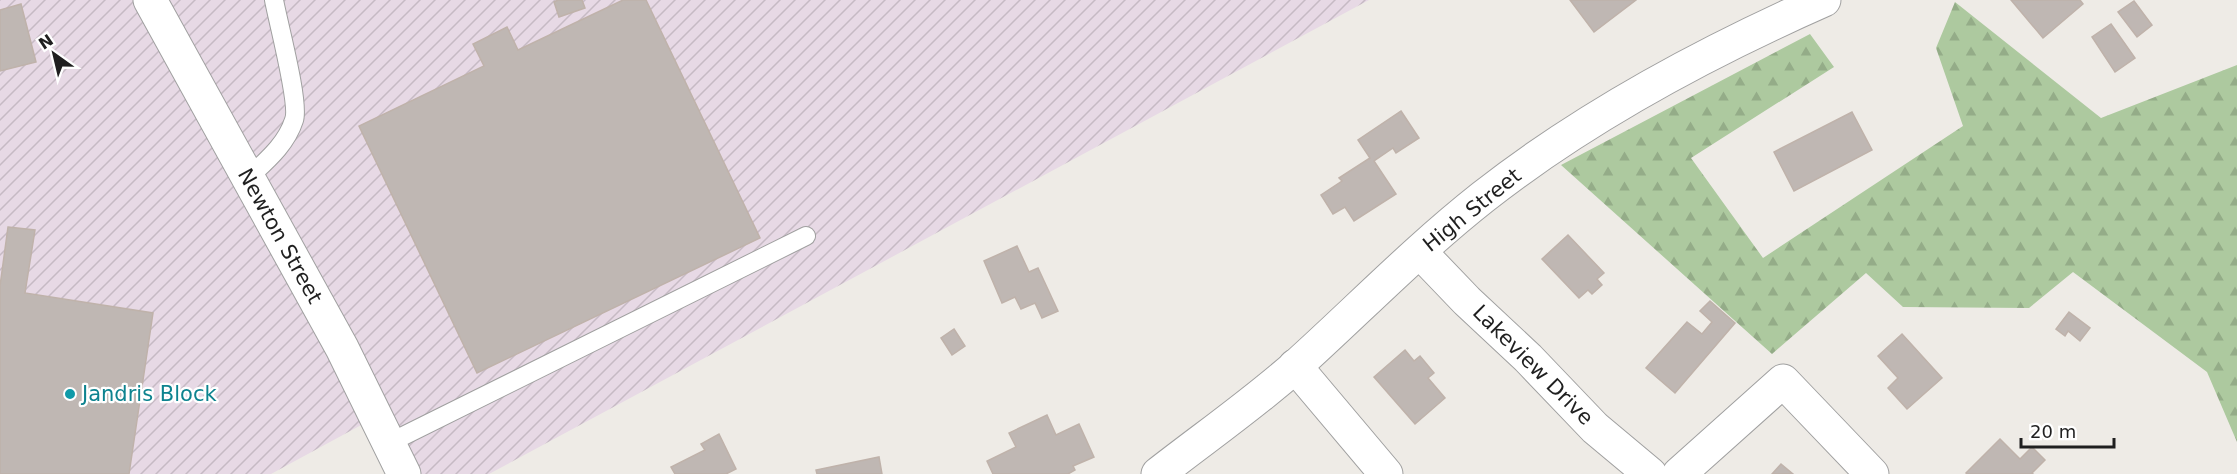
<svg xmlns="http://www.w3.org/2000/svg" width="2237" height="474" font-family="'DejaVu Sans',sans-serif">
<defs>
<pattern id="industrial-furrows" width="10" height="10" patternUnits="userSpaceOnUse" patternTransform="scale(1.5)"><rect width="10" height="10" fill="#e7d9e5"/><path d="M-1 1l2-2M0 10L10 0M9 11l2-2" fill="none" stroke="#c6bac4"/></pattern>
<pattern id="forest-firs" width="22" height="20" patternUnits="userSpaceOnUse" patternTransform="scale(1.5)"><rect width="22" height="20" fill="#adc99f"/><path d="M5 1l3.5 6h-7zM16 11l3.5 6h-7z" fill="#94ac88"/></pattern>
</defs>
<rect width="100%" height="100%" fill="#eeebe6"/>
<!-- industrial -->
<polygon fill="url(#industrial-furrows)" points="0,0 1369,0 489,474 404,474 376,417 271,474 0,474"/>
<!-- forest -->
<polygon fill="url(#forest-firs)" points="1955,2 2101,118 2237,65 2237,442 2207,372 2073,272 2029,308 1903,307 1866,273 1772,354 1561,165 1810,34 1834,67 1691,158 1763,258 1963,126 1936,48"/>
<!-- building -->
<g fill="#bfb7b3" stroke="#bfb2aa" stroke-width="1.5">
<polygon points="558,0 582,0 585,8 559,17 554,2"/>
<polygon points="623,0 646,0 760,238 477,373 359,126 484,66 473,44 507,27 518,50"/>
<polygon points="1570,0 1636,0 1594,32"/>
<polygon points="2011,0 2080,0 2083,4 2043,38"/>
<polygon points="2134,1 2152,25 2137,37 2118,12"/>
<polygon points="21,4 36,62 0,71 0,10"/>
<polygon points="2111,24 2135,58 2115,72 2092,37"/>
<polygon points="1401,111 1419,138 1396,153 1393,148 1374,161 1396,194 1354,221 1345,207 1333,214 1321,195 1342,181 1339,178 1370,158 1358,140"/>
<polygon points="1852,112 1872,150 1794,191 1774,152"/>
<polygon points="8,227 35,230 25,293 153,313 129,474 0,474 0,286"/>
<polygon points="1568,235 1604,273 1597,279 1602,285 1592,294 1588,290 1579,298 1542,259"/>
<polygon points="1017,246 1029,272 1038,268 1058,311 1042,318 1035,303 1021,309 1015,297 1002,303 984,261"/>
<polygon points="1710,301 1735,323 1675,393 1646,368 1687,322 1702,334 1712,322 1700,311"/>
<polygon points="2069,312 2090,328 2080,341 2068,331 2065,336 2056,329"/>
<polygon points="954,329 965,346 952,355 941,338"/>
<polygon points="1902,334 1942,378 1907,409 1888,388 1898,378 1878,356"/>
<polygon points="1405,350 1414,361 1420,356 1434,373 1428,378 1445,398 1415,424 1374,377"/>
<polygon points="1047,415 1056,435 1079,424 1094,457 1073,466 1075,470 1068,474 993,474 987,461 1016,447 1009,433"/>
<polygon points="719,434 736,469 726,474 675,474 671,467 705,450 701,444"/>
<polygon points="2000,439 2020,459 2032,447 2045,460 2032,473 2033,474 1967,474 1966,473"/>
<polygon points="879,457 882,474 817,474 816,470"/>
<polygon points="1781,464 1793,474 1772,474"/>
</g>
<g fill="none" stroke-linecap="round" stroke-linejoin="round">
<defs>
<g id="service">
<path d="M 248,178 C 266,161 286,145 294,120 C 300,104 278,22 274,0"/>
<polyline points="389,443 806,236"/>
</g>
<g id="minor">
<polyline points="150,0 342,348 404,474"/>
<polyline points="1420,252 1467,301 1528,358 1595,428 1650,474"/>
<polyline points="1295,366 1386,474"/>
<path d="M 1158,474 C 1204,438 1253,404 1297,365 C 1359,309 1417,249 1483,197 C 1586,116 1704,53 1824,0"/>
<polyline points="1679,474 1783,381 1872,474"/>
</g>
</defs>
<!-- service casing -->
<use href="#service" stroke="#a0a0a0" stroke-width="20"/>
<!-- minor casing -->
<use href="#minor" stroke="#a0a0a0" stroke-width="35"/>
<!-- service -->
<use href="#service" stroke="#fff" stroke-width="18"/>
<!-- minor -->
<use href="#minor" stroke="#fff" stroke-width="33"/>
</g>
<!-- markers -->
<circle fill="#0f9aa8" stroke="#fff" stroke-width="2" cx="70" cy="394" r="6"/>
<g text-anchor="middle" stroke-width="4.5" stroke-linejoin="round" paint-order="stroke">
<!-- street labels -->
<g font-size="21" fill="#1f1f1f" stroke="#fff">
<text transform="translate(1472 210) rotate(-39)" y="7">High Street</text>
<text transform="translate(280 236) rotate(61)" y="7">Newton Street</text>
<text transform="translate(1533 365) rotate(45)" y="7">Lakeview Drive</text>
</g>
<!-- culture labels -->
<g font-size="21" fill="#0d838f" stroke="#fff" text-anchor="start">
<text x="82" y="401">Jandris Block</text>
</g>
</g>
<!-- north arrow -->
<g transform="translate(54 54) rotate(326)" stroke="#ffffff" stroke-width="4.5" paint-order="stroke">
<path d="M0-4.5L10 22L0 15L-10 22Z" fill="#1f1f1f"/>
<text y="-9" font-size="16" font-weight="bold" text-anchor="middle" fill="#1f1f1f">N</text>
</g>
<!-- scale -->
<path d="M2021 438v9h93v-9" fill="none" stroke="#1f1f1f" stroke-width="3"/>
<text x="2030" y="438" font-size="18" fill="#1f1f1f" stroke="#ffffff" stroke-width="4.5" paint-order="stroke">20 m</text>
</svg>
